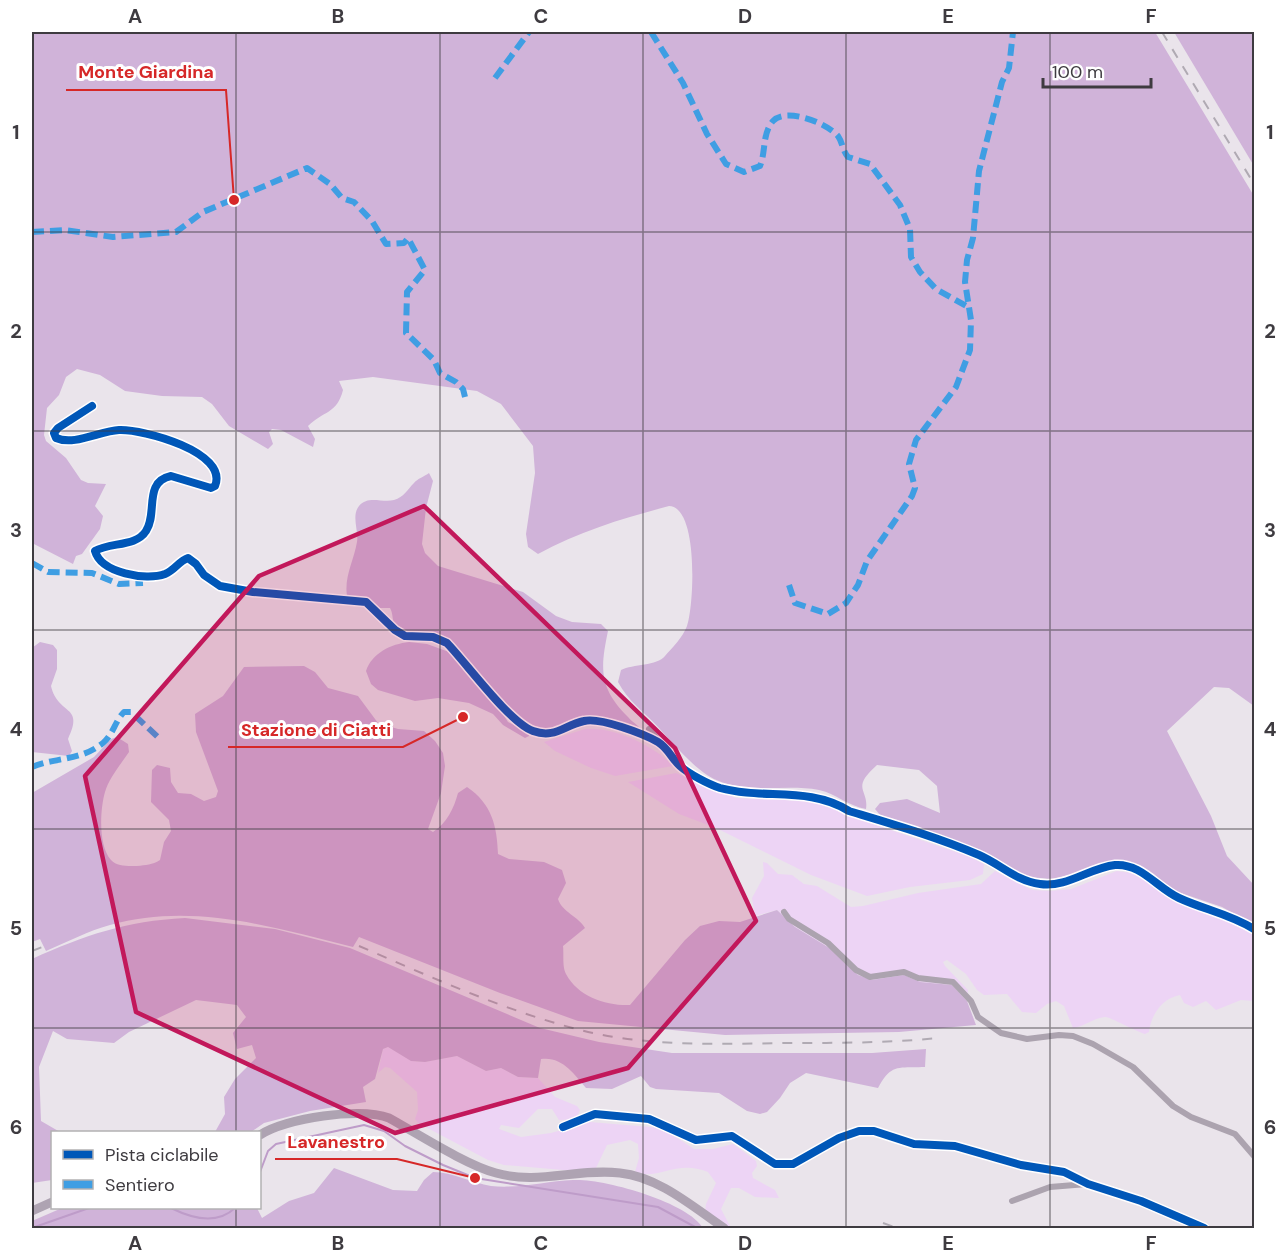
<svg xmlns="http://www.w3.org/2000/svg" width="1286" height="1260" font-family="'DM Sans',sans-serif">
<rect width="100%" height="100%" fill="#eae4eb"/>
<!-- green -->
<g fill="#edd4f5">
<path d="M 585,729 C 613,726 655,746 673,766 L 615,776 L 591,768 L 555,751 L 544,742 Z"/>
<polygon points="676,773 736,798 808,801 830,806 867,822 968,856 984,864 983,874 970,880 910,887 867,896 811,875 716,828 679,814 628,782"/>
<path d="M 763,862 L 767,863 L 778,874 L 792,875 L 804,884 L 817,886 L 851,907 L 863,906 L 918,893 L 981,884 L 995,871 L 1032,890 L 1050,891 L 1071,889 L 1117,871 L 1131,873 L 1147,881 L 1171,899 L 1209,911 L 1254,935 L 1254,1001 L 1241,1000 L 1216,1010 L 1206,1001 L 1193,1007 L 1184,1003 L 1180,995 C 1162,998 1151,1015 1149,1032 L 1145,1034 C 1136,1031 1108,1016 1105,1017 C 1093,1018 1084,1027 1073,1028 L 1064,1006 L 1056,1001 L 1047,1004 L 1036,1013 L 1022,1012 L 1007,994 L 984,995 L 977,990 L 966,974 L 947,960 L 943,962 L 945,966 L 968,990 L 967,1001 L 952,985 L 885,979 L 872,980 L 858,975 L 831,949 L 795,927 L 777,910 L 755,916 L 752,898 L 764,876 Z"/>
<path d="M 388,1047 L 412,1061 L 425,1062 L 457,1056 L 486,1071 L 501,1068 L 518,1077 L 538,1078 L 555,1097 L 577,1106 L 580,1110 L 576,1119 L 559,1120 L 552,1109 L 538,1109 L 519,1128 L 501,1125 L 499,1129 L 521,1137 L 551,1133 L 590,1122 L 662,1128 L 694,1149 L 713,1149 L 733,1144 L 756,1161 L 757,1166 L 752,1173 L 753,1178 L 775,1190 L 779,1198 L 755,1197 L 739,1188 L 731,1188 L 721,1209 L 730,1226 L 726,1228 L 705,1213 L 706,1204 L 716,1183 L 708,1172 C 676,1159 658,1181 635,1172 L 639,1158 L 638,1144 L 630,1140 L 607,1145 L 595,1170 L 575,1171 L 504,1165 L 488,1160 L 418,1123 L 415,1119 L 418,1110 L 417,1092 L 390,1068 L 385,1067 L 378,1073 L 383,1049 Z"/>
</g>
<!-- forest -->
<g fill="#d0b3d9">
<path d="M 32,32 L 1155,32 L 1254,196 L 1254,706 L 1229,688 L 1214,687 L 1167,731 L 1211,816 L 1227,856 L 1254,885 L 1254,925 L 1222,907 L 1175,891 L 1130,863 L 1108,861 L 1078,873 L 1051,879 L 1029,877 L 956,842 L 880,815 L 875,809 L 880,803 L 907,799 L 940,813 L 937,786 L 919,770 L 877,765 C 850,789 869,789 866,809 C 848,806 837,794 819,790 C 792,785 764,791 737,786 C 726,784 716,781 707,775 C 688,762 673,743 658,727 C 644,712 628,701 618,682 L 621,670 C 633,664 657,666 665,656 C 672,648 683,637 687,626 C 694,606 699,507 669,506 C 624,518 580,531 538,554 L 528,547 L 526,534 L 535,473 L 533,446 L 501,404 L 477,391 L 373,377 L 339,381 L 343,390 C 337,414 323,411 308,426 L 315,439 L 313,447 L 281,430 L 272,429 L 269,432 L 273,444 L 268,449 L 229,426 L 212,404 L 202,397 L 162,396 L 125,391 L 100,375 L 77,369 L 66,377 L 59,395 L 47,408 L 44,435 L 46,441 L 66,458 L 81,480 L 88,483 L 106,484 L 95,506 L 103,516 L 100,529 L 82,554 L 76,556 L 73,564 L 32,543 Z"/>
<polygon points="1174,32 1254,32 1254,166"/>
<path d="M 429,473 L 433,481 L 426,508 L 422,544 L 425,553 L 438,566 L 523,592 L 556,616 L 572,622 L 601,624 L 608,631 C 600,669 599,688 628,717 C 633,723 641,727 644,733 C 626,726 601,712 582,718 C 569,722 557,733 542,731 C 520,727 468,660 450,641 C 434,632 405,640 394,623 C 392,618 393,613 390,608 L 380,608 L 364,598 L 347,596 C 344,577 354,560 357,542 C 359,531 351,516 359,506 C 368,495 382,503 394,500 C 404,497 407,490 414,483 C 417,479 425,476 429,473 Z"/>
<path d="M 40,642 L 53,645 L 57,650 L 57,669 L 51,686 C 58,716 85,704 68,739 L 72,751 L 69,756 L 32,752 L 32,648 Z"/>
<path d="M 409,642 L 427,644 L 449,652 L 471,678 L 489,692 L 508,722 L 528,732 L 529,736 L 525,738 L 503,725 L 493,714 L 469,703 L 438,698 L 415,701 L 378,690 L 371,684 L 366,671 C 372,653 391,644 409,642 Z"/>
<path d="M 304,666 L 315,672 L 328,688 L 358,696 L 378,723 L 398,729 L 424,731 L 435,741 L 443,753 L 445,766 L 441,793 L 428,829 L 433,832 C 447,823 454,808 458,793 L 467,787 C 492,804 497,826 498,854 L 509,859 L 544,862 L 562,870 L 566,883 L 558,899 C 562,912 578,916 585,928 L 563,946 C 564,954 562,967 566,974 C 578,997 607,1006 630,1005 L 685,940 L 700,926 L 719,921 L 740,922 L 777,910 L 795,927 L 831,949 L 858,975 L 872,980 L 904,975 L 920,982 L 952,985 L 967,1001 L 976,1025 L 899,1032 L 725,1035 L 578,1021 L 500,993 L 359,937 L 353,947 C 273,927 192,902 110,925 C 88,931 67,942 46,951 L 40,939 L 32,942 L 32,793 L 94,757 L 111,739 L 117,737 L 128,744 L 129,752 C 121,764 109,778 105,792 C 100,809 98,846 111,860 C 117,867 129,866 137,866 C 146,865 152,865 160,860 L 164,842 L 171,831 L 169,820 L 151,802 L 152,770 L 157,765 L 170,768 L 171,782 L 178,793 L 191,794 L 204,801 L 216,797 L 218,791 L 196,732 L 195,714 L 223,696 L 244,667 Z"/>
<path d="M 185,918 L 275,929 L 350,948 L 540,1028 L 599,1042 L 672,1053 L 872,1053 L 926,1049 L 925,1067 C 899,1068 891,1063 878,1088 L 806,1073 L 790,1083 L 780,1098 L 767,1112 L 760,1114 L 747,1111 L 719,1093 L 656,1089 L 650,1087 L 641,1076 L 612,1089 L 586,1088 C 574,1074 562,1056 541,1059 L 538,1078 L 518,1077 L 501,1068 L 486,1071 L 457,1056 L 425,1062 L 411,1061 L 388,1047 L 383,1049 L 375,1079 L 363,1087 L 366,1102 L 310,1111 L 264,1123 L 251,1132 L 215,1132 L 225,1114 L 224,1097 L 235,1079 L 256,1058 L 252,1045 L 237,1049 L 233,1033 L 246,1017 L 237,1005 L 196,1000 L 129,1032 L 114,1043 L 67,1039 L 53,1031 L 39,1067 L 41,1121 L 60,1132 L 52,1132 L 52,1180 L 32,1183 L 32,959 C 85,935 126,921 185,918 Z"/>
<path d="M 334,1168 L 393,1190 L 417,1191 L 424,1180 L 433,1172 C 453,1172 472,1183 491,1186 C 519,1189 546,1181 573,1180 C 603,1178 688,1202 703,1228 L 32,1228 L 32,1221 L 62,1208 L 257,1208 L 262,1218 L 289,1201 L 314,1193 Z"/>
</g>
<g fill="none" stroke-linecap="round" stroke-linejoin="round">
<!-- stream -->
<g stroke="#be9cc9" stroke-width="2">
<polyline points="260,1172 268,1151 276,1144 364,1125 384,1131 405,1146 443,1165 475,1178 658,1207 697,1228"/>
<path d="M 171,1208 C 193,1219 217,1225 235,1208"/>
<polyline points="32,1228 89,1208"/>
</g>
<!-- minor -->
<g stroke="#aca3af" stroke-width="6">
<path d="M 92,406 L 58,428 L 54,433 L 56,438 C 74,446 100,431 119,430 C 143,429 229,452 215,486 L 211,488 L 171,476 C 143,482 158,513 146,531 C 136,547 110,542 95,551 C 101,573 146,581 165,574 C 175,570 179,561 188,558 L 196,564 L 204,575 L 220,586 L 253,592 L 366,602 L 395,630 L 405,636 L 433,637 L 447,643 C 467,664 509,722 533,731 C 555,739 564,725 584,721 C 600,717 644,734 658,742 C 668,748 672,759 680,766 C 689,774 708,784 720,788 C 764,800 809,786 849,811 C 892,824 937,837 979,855 C 1000,864 1016,881 1040,884 C 1067,888 1089,868 1115,865 C 1141,863 1157,888 1179,898 C 1205,910 1227,913 1254,929"/>
<polyline points="649,729 660,742"/>
<polyline points="784,912 789,919 828,943 856,970 870,977 904,972 918,978 953,982 971,1001 978,1017 1001,1033 1027,1039 1059,1035 1073,1036 1093,1044 1133,1067 1173,1106 1191,1117 1235,1134 1254,1156"/>
<polyline points="563,1127 595,1114 649,1119 696,1140 732,1136 775,1164 793,1164 839,1138 859,1131 874,1131 914,1144 955,1146 1021,1165 1064,1172 1088,1184 1141,1201 1204,1228"/>
<polyline points="1012,1201 1050,1187 1087,1184"/>
</g>
<!-- primary -->
<g stroke="#aea3b2" stroke-width="9">
<path d="M 260,1135 C 285,1118 361,1107 389,1118 C 418,1134 466,1165 496,1173 C 537,1185 578,1168 620,1173 C 659,1177 693,1207 724,1228"/>
<polyline points="32,1211 52,1202"/>
</g>
<!-- rail -->
<g stroke="#b0aab3" stroke-width="2" stroke-dasharray="10 10" stroke-linecap="butt">
<polyline points="1162,32 1254,184"/>
<path d="M 359,946 C 431,977 503,1010 580,1030 C 647,1047 719,1044 788,1043 C 838,1043 888,1043 938,1038"/>
<polyline points="32,951 45,946"/>
<polyline points="883,1223 897,1228"/>
</g>
<!-- quiet -->
<g stroke="#3f9ee3" stroke-width="6" stroke-dasharray="12 6" stroke-linecap="butt">
<path d="M 651,32 L 683,83 L 707,134 L 726,164 L 744,172 L 760,166 C 766,152 762,133 773,121 C 786,107 827,123 838,136 C 843,143 842,150 848,157 L 870,164 L 900,205 L 910,229 L 911,257 L 920,272 L 936,289 L 968,307"/>
<polyline points="495,78 529,32"/>
<polyline points="32,232 65,230 113,237 176,232 203,212 307,168 330,184 342,198 354,202 372,221 386,244 404,243 408,238 425,270 407,292 406,333 434,360 440,373 456,382 463,389 465,397"/>
<polyline points="32,563 48,572 92,573 119,584 143,583"/>
<polyline points="789,585 795,603 828,614 846,603 858,585 867,561 912,496 915,488 909,464 916,440 956,387 970,350 971,320 965,282 967,260 973,238 979,171 1002,82 1009,68 1013,32"/>
<path d="M 32,767 C 56,757 81,761 103,743 C 113,735 115,721 124,712 L 131,712 L 160,739"/>
</g>
<defs>
<g id="cycleway">
<path d="M 92,406 L 58,428 L 54,433 L 56,438 C 74,446 100,431 119,430 C 143,429 229,452 215,486 L 211,488 L 171,476 C 143,482 158,513 146,531 C 136,547 110,542 95,551 C 101,573 146,581 165,574 C 175,570 179,561 188,558 L 196,564 L 204,575 L 220,586 L 253,592 L 366,602 L 395,630 L 405,636 L 433,637 L 447,643 C 467,664 509,722 533,731 C 555,739 564,725 584,721 C 600,717 644,734 658,742 C 668,748 672,759 680,766 C 689,774 708,784 720,788 C 764,800 809,786 849,811 C 892,824 937,837 979,855 C 1000,864 1016,881 1040,884 C 1067,888 1089,868 1115,865 C 1141,863 1157,888 1179,898 C 1205,910 1227,913 1254,929"/>
<polyline points="563,1127 595,1114 649,1119 696,1140 732,1136 775,1164 793,1164 839,1138 859,1131 874,1131 914,1144 955,1146 1021,1165 1064,1172 1088,1184 1141,1201 1204,1228"/>
</g>
</defs>
<!-- cycleway casing -->
<use href="#cycleway" stroke="#fff" stroke-width="11"/>
<!-- cycleway -->
<use href="#cycleway" stroke="#0057b8" stroke-width="8"/>
</g>
<!-- marked area -->
<path fill="#c2185b" fill-opacity="0.2" stroke="#c2185b" stroke-width="4.5" stroke-linejoin="round" d="M 424,506 L 675,748 L 756,921 L 628,1068 L 395,1133 L 136,1012 L 85,776 L 259,576 Z"/>
<!-- grid -->
<path fill="none" stroke="#3e3b40" stroke-width="1.5" stroke-opacity="0.55" d="M 236,32 L 236,1132M 440,32 L 440,1228M 643,32 L 643,1228M 846,32 L 846,1228M 1050,32 L 1050,1228M 32,232 L 1254,232M 32,431 L 1254,431M 32,630 L 1254,630M 32,829 L 1254,829M 32,1028 L 1254,1028M 236,1208 L 236,1228"/>
<!-- callouts -->
<path fill="none" stroke="#d62828" stroke-width="2" d="M234 200L226 90H66M463 717L403 747H228M475 1178L397 1159H275"/>
<g fill="#d62828" stroke="#fff" stroke-width="2">
<circle cx="234" cy="200" r="6"/>
<circle cx="463" cy="717" r="6"/>
<circle cx="475" cy="1178" r="6"/>
</g>
<g font-size="18" text-anchor="middle" font-weight="bold" fill="#d62828" stroke="#fff" stroke-width="6" stroke-linejoin="round" paint-order="stroke">
<text x="146" y="78">Monte Giardina</text>
<text x="316" y="736">Stazione di Ciatti</text>
<text x="336" y="1148">Lavanestro</text>
</g>
<!-- border -->
<rect width="1286" height="1260" fill="none" stroke="#ffffff" stroke-width="66"/>
<!-- legend -->
<rect x="51" y="1131" width="210" height="78" fill="#ffffff" stroke="#b2b1b3" stroke-width="1.5"/>
<rect x="63" y="1150" width="30" height="9" fill="#0057b8" stroke="#b2b1b3" stroke-width="1.5"/>
<text x="105" y="1161" font-size="18" fill="#3e3b40">Pista ciclabile</text>
<rect x="63" y="1180" width="30" height="9" fill="#3f9ee3" stroke="#b2b1b3" stroke-width="1.5"/>
<text x="105" y="1191" font-size="18" fill="#3e3b40">Sentiero</text>
<!-- scale -->
<path d="M1043 78v9h108v-9" fill="none" stroke="#3e3b40" stroke-width="3"/>
<text x="1052" y="78" font-size="18" fill="#3e3b40" stroke="#ffffff" stroke-width="4.5" paint-order="stroke">100 m</text>
<rect x="33" y="33" width="1220" height="1194" fill="none" stroke="#3e3b40" stroke-width="2"/>
<g font-size="20" text-anchor="middle" font-weight="bold" fill="#3e3b40">
<text x="135" y="23">A</text>
<text x="338" y="23">B</text>
<text x="541" y="23">C</text>
<text x="745" y="23">D</text>
<text x="948" y="23">E</text>
<text x="1151" y="23">F</text>
<text x="16" y="139">1</text>
<text x="1270" y="139">1</text>
<text x="16" y="338">2</text>
<text x="1270" y="338">2</text>
<text x="16" y="537">3</text>
<text x="1270" y="537">3</text>
<text x="16" y="736">4</text>
<text x="1270" y="736">4</text>
<text x="16" y="935">5</text>
<text x="1270" y="935">5</text>
<text x="16" y="1134">6</text>
<text x="1270" y="1134">6</text>
<text x="135" y="1250">A</text>
<text x="338" y="1250">B</text>
<text x="541" y="1250">C</text>
<text x="745" y="1250">D</text>
<text x="948" y="1250">E</text>
<text x="1151" y="1250">F</text>
</g>
</svg>
